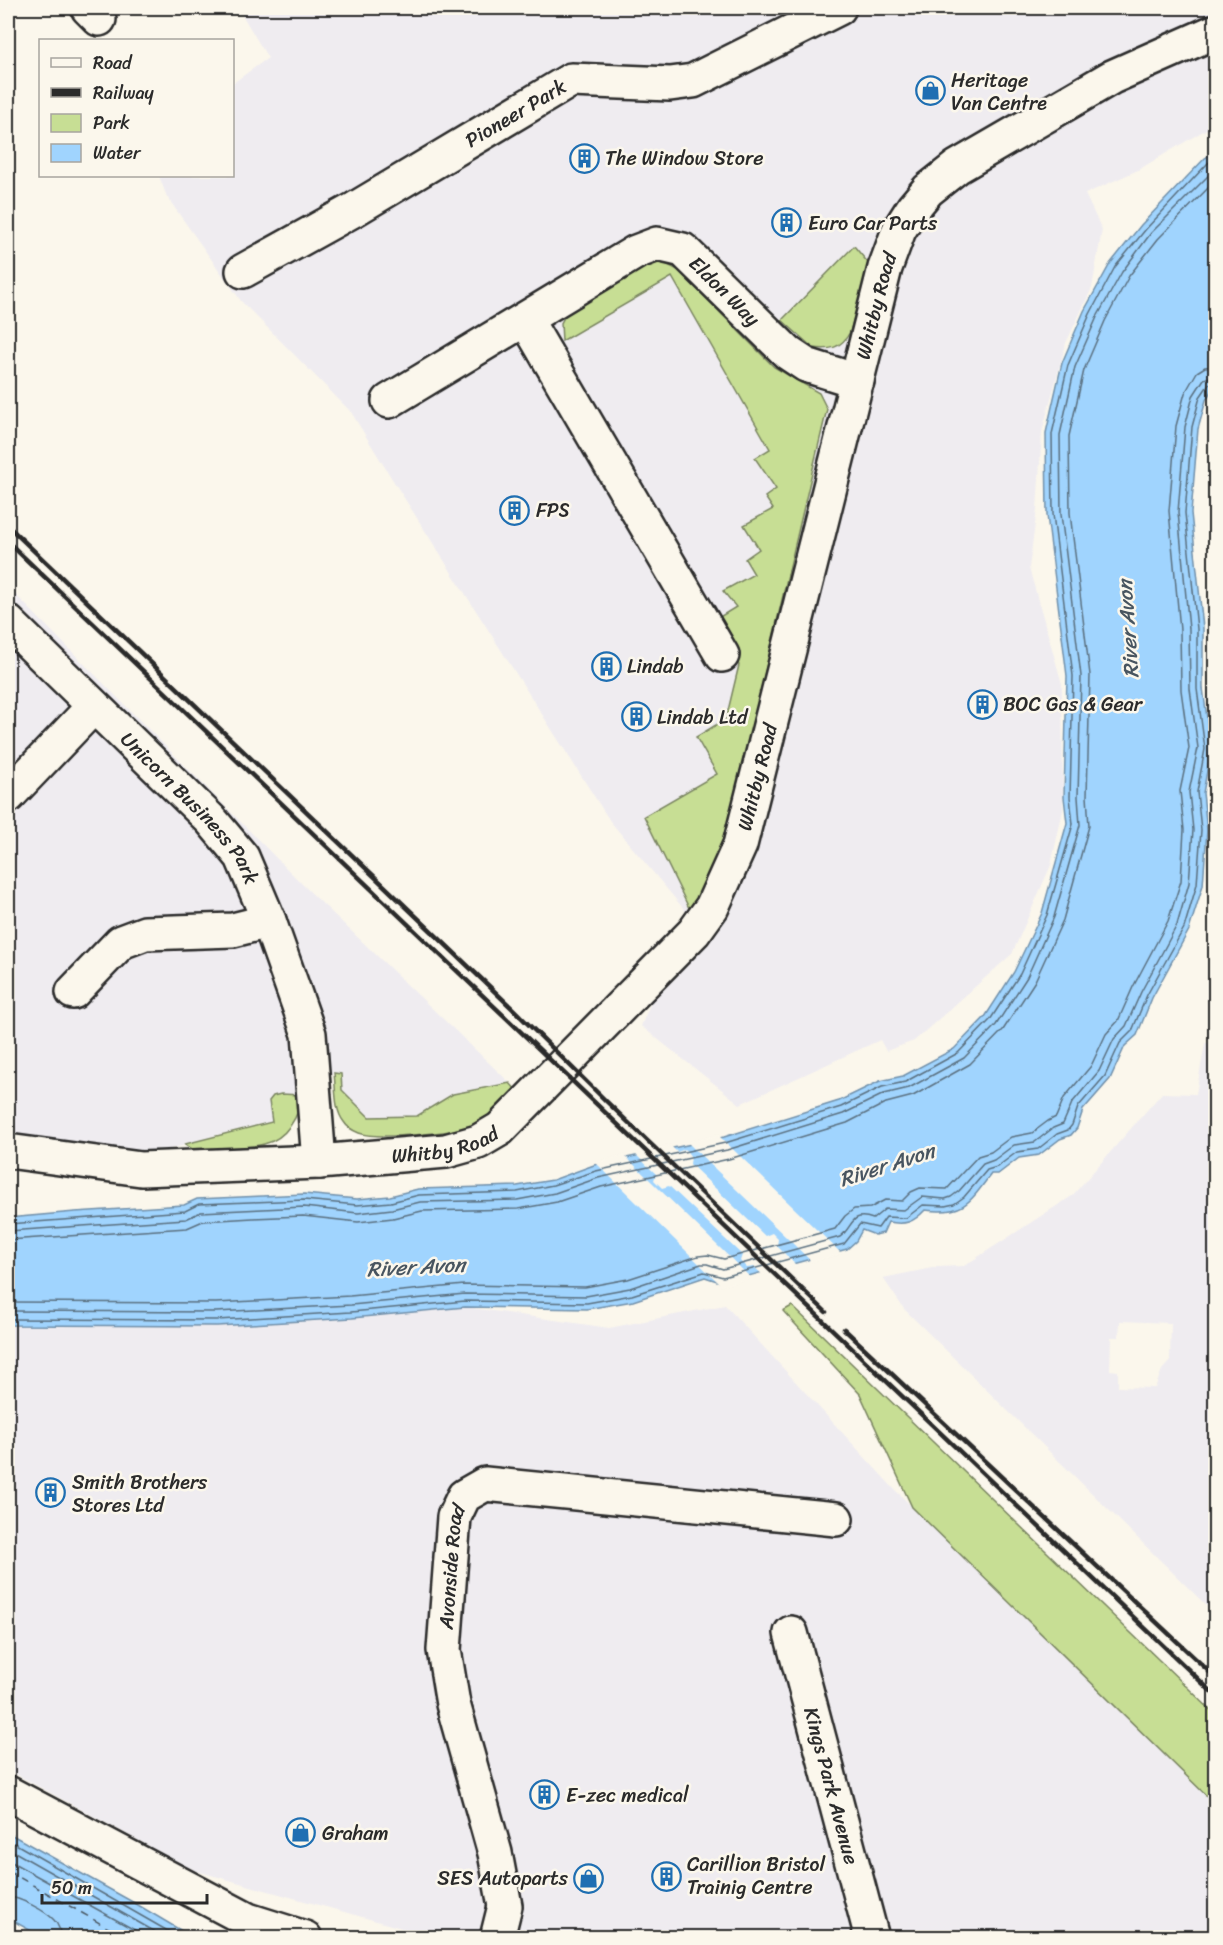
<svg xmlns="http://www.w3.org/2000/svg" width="1223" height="1945" font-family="Sriracha,sans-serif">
<rect width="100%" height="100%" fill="#fbf7ec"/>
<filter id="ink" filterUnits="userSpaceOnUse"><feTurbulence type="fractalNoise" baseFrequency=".0167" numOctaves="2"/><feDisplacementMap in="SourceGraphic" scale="12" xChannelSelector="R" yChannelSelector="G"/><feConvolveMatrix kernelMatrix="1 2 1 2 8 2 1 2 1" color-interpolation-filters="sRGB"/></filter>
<g filter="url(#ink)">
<!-- built -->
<g fill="#efecf0" fill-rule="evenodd">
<polygon points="238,8 1215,8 1215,124 1138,170 1085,194 1102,230 1092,288 1066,343 1042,432 1037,509 1029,568 1062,684 1063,810 1051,865 1012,954 914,1041 886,1051 880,1040 740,1104 641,1026 688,914 610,821 394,482 351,412 241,301 167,197 159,176 232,176 233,83 268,58"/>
<polygon points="8,587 303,885 510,1083 453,1094 417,1116 370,1119 342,1090 341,1075 334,1073 301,1095 281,1094 269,1101 272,1122 132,1159 8,1137"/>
<path d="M 1215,1035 L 1215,1614 L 904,1309 L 883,1278 L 937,1267 L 964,1266 L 1072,1196 L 1162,1093 L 1196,1094 L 1205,1043 L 1212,1043 ZM 1120,1321 L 1171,1323 L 1170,1361 L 1162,1370 L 1155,1388 L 1118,1387 L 1118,1371 L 1110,1370 L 1111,1337 L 1119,1337 Z"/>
<polygon points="725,1305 895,1490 1215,1804 1215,1937 434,1937 193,1870 8,1770 8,1325 217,1326 352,1318 465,1307 609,1328"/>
</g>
<!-- green -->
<g fill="#c7de94" stroke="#798460" stroke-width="1.5">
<path d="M 854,246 L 869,264 L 850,332 C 841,349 830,350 813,348 L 782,320 Z"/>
<polygon points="651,263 664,263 678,270 774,367 819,393 827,409 722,854 710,883 690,910 644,816 717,774 696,737 726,719 739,665 713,621 736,607 723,591 754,574 745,559 759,549 744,525 773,509 765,497 776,489 755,458 770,449 672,277 562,341 561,323 567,312"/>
<path d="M 334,1073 L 341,1074 L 342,1090 L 369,1117 L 417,1116 L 453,1094 L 510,1083 L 517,1091 C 504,1105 492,1117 474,1125 C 456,1133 377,1140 359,1133 C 354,1131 347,1127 344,1122 C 334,1110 336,1088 334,1073 Z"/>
<path d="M 281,1094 L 301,1095 C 300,1116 286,1139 264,1144 C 246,1149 213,1148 194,1150 L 185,1144 L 272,1122 L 269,1101 L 273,1096 Z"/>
<polygon points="792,1306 1215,1714 1215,1804 912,1507 860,1394 783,1311"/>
</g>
<!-- water -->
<g fill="#a0d4fe" stroke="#7190aa" stroke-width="1.5">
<path d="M 1215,152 L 1215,384 L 1206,400 L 1198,429 L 1191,513 L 1203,628 L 1203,688 L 1211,749 L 1203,793 L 1207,830 L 1203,885 L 1189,930 L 1152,998 L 1137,1035 L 1125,1046 L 1110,1079 L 1083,1110 L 1077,1128 L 1071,1135 L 1060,1139 L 1039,1155 L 1019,1158 L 998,1174 L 991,1174 C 969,1204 963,1215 925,1210 C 913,1223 905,1225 888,1222 L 883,1233 L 875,1235 L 862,1230 L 856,1241 L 847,1249 L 723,1283 L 705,1277 L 633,1301 L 587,1309 L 465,1307 L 352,1318 L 217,1326 L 8,1325 L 8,1218 L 75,1212 L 184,1205 L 197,1199 L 304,1194 L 357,1199 L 390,1196 L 418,1189 L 517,1186 L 553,1180 L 594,1165 L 724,1137 L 839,1101 L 880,1081 L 903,1076 L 954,1049 L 985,1017 L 1014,972 L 1042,913 L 1067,823 L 1064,797 L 1067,676 L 1047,515 L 1046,433 L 1062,363 L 1084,311 L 1110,264 L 1141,225 L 1205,158 Z"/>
<polygon points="12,1835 138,1905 192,1937 42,1937 8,1918 8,1839"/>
</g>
<!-- pier -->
<g fill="#fbf7ec">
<polygon points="718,1135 842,1254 812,1262 687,1142"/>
<polygon points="670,1145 677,1152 685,1149 691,1157 690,1164 765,1236 772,1233 778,1239 777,1246 797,1266 763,1275 754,1267 747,1268 740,1261 742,1255 669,1186 662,1188 654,1180 656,1174 634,1153"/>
<polygon points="624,1155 751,1278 722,1286 595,1162"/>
</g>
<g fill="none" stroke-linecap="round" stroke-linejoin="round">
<!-- shore -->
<g stroke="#5a6f7f" stroke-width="1.5">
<polyline points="8,1224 185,1211 199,1204 304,1200 357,1205 391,1202 419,1195 517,1192 553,1185 596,1171 725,1143 841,1107 882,1087 905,1082 958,1053 990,1020 1020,974 1047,915 1073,824 1070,797 1073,676 1053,514 1052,434 1068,365 1090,314 1115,267 1146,229 1208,163 1216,159"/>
<polyline points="8,1231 186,1219 201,1212 304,1207 358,1213 392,1209 420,1202 517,1200 555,1193 598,1178 727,1150 843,1114 884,1094 909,1088 964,1058 996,1025 1027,977 1054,917 1080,825 1078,797 1081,676 1061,514 1060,435 1075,367 1097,317 1122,272 1151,233 1216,168"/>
<polyline points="8,1240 187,1228 203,1221 253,1218 303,1216 358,1222 393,1218 422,1211 518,1209 557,1202 601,1187 729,1159 847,1123 886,1103 913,1096 970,1064 1003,1030 1035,981 1063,920 1089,826 1087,796 1090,675 1070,513 1069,436 1084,370 1105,321 1129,276 1158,239 1216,180"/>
<polyline points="8,1302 216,1303 350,1296 464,1285 585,1287 628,1279 698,1256 708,1255 724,1259 835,1229 845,1216 854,1209 870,1208 885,1200 902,1201 911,1192 920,1188 947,1189 978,1156 991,1152 1011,1137 1032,1133 1048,1121 1056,1117 1064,1098 1091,1066 1106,1034 1118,1021 1133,987 1168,921 1181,881 1184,830 1180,791 1189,748 1181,690 1180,630 1169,511 1176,426 1185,393 1197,372 1205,367 1216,366"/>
<path d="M 8,1311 L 216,1312 L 351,1305 L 465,1294 L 586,1296 L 630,1288 L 701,1264 L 707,1264 L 723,1269 L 840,1237 C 854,1226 850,1211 873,1219 L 885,1209 L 904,1210 L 922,1197 L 945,1199 L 951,1197 L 959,1191 L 983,1164 L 994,1160 L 1014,1145 L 1035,1142 L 1053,1128 L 1063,1124 L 1072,1103 L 1099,1071 L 1114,1039 L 1126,1026 L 1141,992 L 1177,925 L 1189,883 L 1193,830 L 1189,792 L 1198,748 L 1190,689 L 1189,629 L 1178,512 L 1185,427 L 1193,396 L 1204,379 L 1216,375"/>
<polyline points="8,1319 217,1320 351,1312 465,1301 587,1303 632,1295 704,1272 723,1277 844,1244 860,1224 878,1228 886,1217 906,1218 923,1205 945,1206 954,1204 964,1197 987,1170 997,1167 1017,1152 1038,1149 1057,1134 1068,1130 1072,1125 1078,1107 1105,1076 1120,1043 1132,1031 1147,995 1184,928 1197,884 1201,830 1197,792 1205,749 1197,689 1197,629 1185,513 1192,427 1200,397 1209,384 1216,382"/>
<polyline points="8,1843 14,1843 180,1938"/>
<polyline points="8,1850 13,1851 166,1938"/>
<polyline points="8,1860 149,1938"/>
<path d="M 8,1897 C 19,1897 46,1911 54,1920 C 59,1925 60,1931 61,1938"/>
</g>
<!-- ferry -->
<polyline stroke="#485560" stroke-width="1.5" stroke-dasharray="8 6" stroke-linecap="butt" points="8,1871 126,1938"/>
<defs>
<g id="minor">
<polyline points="88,8 99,19"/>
<path id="s1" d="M 243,271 L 355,209 L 571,80 L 670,84 L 693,81 L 839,8"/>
<polyline points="526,320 722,655"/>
<path id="s2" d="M 389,401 L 636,252 L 657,244 L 683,250 L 788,353 L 806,365 L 857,381"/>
<path id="s3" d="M 8,622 L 211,820 L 242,857 L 269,921 L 309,1034 L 319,1162"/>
<polyline points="8,796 93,707"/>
<polyline points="73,992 121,942 145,933 233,930 269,921"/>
<path id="s4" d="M 8,1151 L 141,1169 L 319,1162 L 446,1151 L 478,1142 L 500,1129 L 694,932 L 712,907 L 740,845 L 885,268 L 899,230 L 913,208 L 928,190 L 957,167 L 1112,77 L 1216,31"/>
<path id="s5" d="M 791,1633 L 872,1938"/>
<polyline points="8,1793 248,1920 305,1938"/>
<path id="s6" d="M 497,1938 L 505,1906 L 495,1853 L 453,1704 L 444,1650 L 454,1517 L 464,1496 L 485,1484 L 836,1519"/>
</g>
</defs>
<!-- minor casing -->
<use href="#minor" stroke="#2b2b2b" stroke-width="38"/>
<!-- minor -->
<use href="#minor" stroke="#fbf7ec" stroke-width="33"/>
<!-- rail -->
<g stroke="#2b2b2b" stroke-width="4.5">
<polyline points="8,526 514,1010 606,1101 826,1312"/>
<polyline points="8,542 1216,1696"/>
<polyline points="844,1329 1216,1678"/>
</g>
</g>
</g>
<!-- icons -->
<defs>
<symbol id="shop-ring" viewBox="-11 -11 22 22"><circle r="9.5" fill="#fbf7ec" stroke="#1f6fb2" stroke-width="1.5"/><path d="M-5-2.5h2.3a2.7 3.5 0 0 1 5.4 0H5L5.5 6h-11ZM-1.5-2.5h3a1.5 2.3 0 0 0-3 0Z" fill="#1f6fb2"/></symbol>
<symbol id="building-ring" viewBox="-11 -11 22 22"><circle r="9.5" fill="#fbf7ec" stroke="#1f6fb2" stroke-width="1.5"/><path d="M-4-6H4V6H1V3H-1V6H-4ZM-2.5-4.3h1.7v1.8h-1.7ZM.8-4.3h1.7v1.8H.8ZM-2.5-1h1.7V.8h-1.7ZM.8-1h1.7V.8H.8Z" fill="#1f6fb2"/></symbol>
</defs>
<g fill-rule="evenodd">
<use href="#shop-ring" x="914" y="74" width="33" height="33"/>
<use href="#building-ring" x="568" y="142" width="33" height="33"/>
<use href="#building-ring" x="770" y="206" width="33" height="33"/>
<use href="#building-ring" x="498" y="494" width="33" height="33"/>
<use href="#building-ring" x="590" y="650" width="33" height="33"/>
<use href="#building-ring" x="966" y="688" width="33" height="33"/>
<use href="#building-ring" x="620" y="700" width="33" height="33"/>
<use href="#building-ring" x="34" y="1476" width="33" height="33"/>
<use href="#building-ring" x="528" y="1778" width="33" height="33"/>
<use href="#shop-ring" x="284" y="1816" width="33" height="33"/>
<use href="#building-ring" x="650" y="1860" width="33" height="33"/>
<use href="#shop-ring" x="572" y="1862" width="33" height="33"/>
</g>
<g text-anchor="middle" stroke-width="5" stroke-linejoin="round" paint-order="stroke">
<!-- poi labels -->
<g font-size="20" fill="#2b2b2b" stroke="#fbf7ec" text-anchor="start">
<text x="951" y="87">Heritage<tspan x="951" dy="23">Van Centre</tspan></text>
<text x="605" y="165">The Window Store</text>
<text x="808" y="230">Euro Car Parts</text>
<text x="536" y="517">FPS</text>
<text x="627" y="673">Lindab</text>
<text x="1003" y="711">BOC Gas &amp; Gear</text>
<text x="657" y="724">Lindab Ltd</text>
<text x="72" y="1489">Smith Brothers<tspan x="72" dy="23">Stores Ltd</tspan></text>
<text x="566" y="1802">E-zec medical</text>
<text x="322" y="1840">Graham</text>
<text x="687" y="1871">Carillion Bristol<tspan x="687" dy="23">Trainig Centre</tspan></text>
<text x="568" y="1885" text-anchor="end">SES Autoparts</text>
</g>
<!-- street labels -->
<g font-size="20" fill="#2b2b2b" stroke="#fbf7ec">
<text dy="7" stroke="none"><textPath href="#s1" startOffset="315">Pioneer Park</textPath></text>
<text dy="7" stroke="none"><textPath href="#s2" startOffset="396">Eldon Way</textPath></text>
<text dy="7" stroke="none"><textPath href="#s4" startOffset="1430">Whitby Road</textPath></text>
<text dy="7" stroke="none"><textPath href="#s4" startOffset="944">Whitby Road</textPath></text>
<text dy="7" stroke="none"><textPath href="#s3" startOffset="261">Unicorn Business Park</textPath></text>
<text dy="7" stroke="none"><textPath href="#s4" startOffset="440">Whitby Road</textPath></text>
<text dy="7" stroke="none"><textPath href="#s6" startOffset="380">Avonside Road</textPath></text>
<text dy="7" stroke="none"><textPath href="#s5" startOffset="158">Kings Park Avenue</textPath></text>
</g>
<!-- water labels -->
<g font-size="21" font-style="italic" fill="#485560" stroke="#fbf7ec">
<text transform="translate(1128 629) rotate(-94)" y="7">River Avon</text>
<text transform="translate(887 1165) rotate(-18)" y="7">River Avon</text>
<text transform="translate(416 1267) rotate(-3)" y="7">River Avon</text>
</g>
</g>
<!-- margin -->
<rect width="1223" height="1945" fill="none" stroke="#fbf7ec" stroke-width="30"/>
<rect x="15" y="15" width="1193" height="1915" fill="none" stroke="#2b2b2b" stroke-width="2" filter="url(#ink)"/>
<!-- legend -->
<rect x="39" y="39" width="195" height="138" fill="#fbf7ec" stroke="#a8a59f" stroke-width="1.5"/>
<rect x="51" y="58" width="30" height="9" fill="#fbf7ec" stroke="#a8a59f" stroke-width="1.5"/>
<text x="93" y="69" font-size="18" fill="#2b2b2b">Road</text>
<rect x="51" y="88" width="30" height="9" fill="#2b2b2b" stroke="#a8a59f" stroke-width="1.5"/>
<text x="93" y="99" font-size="18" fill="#2b2b2b">Railway</text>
<rect x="51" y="114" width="30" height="18" fill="#c7de94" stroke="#a8a59f" stroke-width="1.5"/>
<text x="93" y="129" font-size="18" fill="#2b2b2b">Park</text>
<rect x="51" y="144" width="30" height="18" fill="#a0d4fe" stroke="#a8a59f" stroke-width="1.5"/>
<text x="93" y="159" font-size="18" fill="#2b2b2b">Water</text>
<!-- scale -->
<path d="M42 1894v9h165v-9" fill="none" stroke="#2b2b2b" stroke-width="3"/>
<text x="51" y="1894" font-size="18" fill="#2b2b2b" stroke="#fbf7ec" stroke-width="4.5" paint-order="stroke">50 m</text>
</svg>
